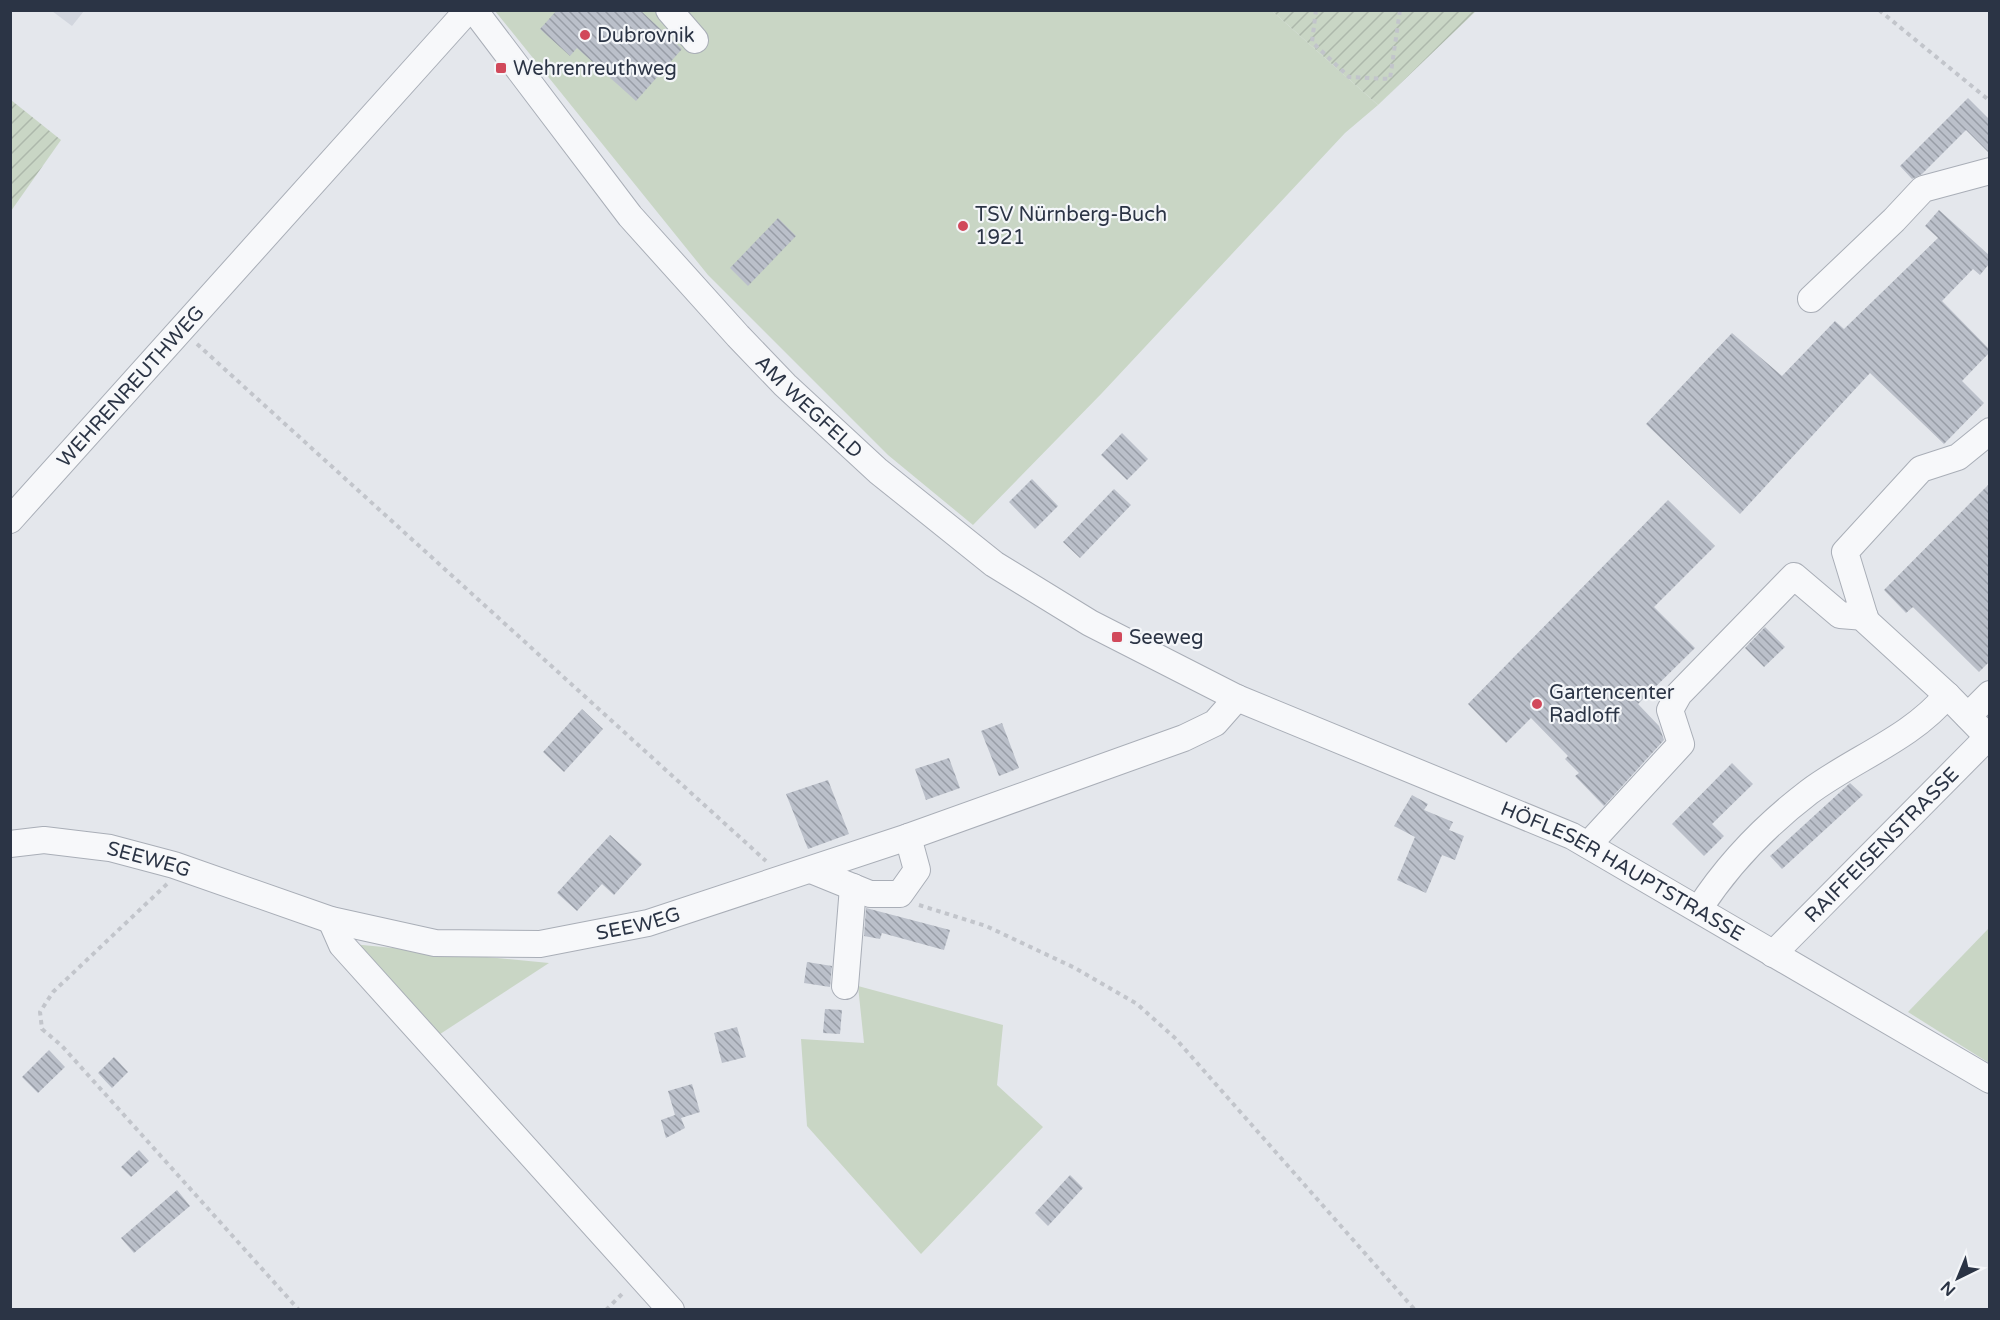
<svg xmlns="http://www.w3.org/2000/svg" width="2000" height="1320" font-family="'Varela Round',sans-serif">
<defs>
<pattern id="garden-furrows" width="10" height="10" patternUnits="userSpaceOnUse" patternTransform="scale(1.5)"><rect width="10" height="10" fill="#c9d6c5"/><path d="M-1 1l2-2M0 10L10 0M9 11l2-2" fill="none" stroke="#adb8ab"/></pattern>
<pattern id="building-back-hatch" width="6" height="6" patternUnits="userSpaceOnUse" patternTransform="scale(1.5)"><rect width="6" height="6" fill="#bbc0ca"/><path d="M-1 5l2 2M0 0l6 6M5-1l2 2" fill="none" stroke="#989da6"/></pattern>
</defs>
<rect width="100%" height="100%" fill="#e4e7ec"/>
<!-- built -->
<polygon fill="#d2d6de" points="52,11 84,11 72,26"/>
<!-- green -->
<g fill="#c9d6c5">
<polygon points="495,11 1272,11 1378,105 1345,133 1102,393 973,525 888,455 708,275"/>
<polygon points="1989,928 1989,1063 1908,1012"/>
<polygon points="352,944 549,963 434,1038"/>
<polygon points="858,986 1003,1025 997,1085 1043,1127 921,1254 807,1126 801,1039 864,1043"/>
</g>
<!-- garden -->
<g fill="url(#garden-furrows)">
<polygon points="1272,11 1476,11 1378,105"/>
<polygon points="11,100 61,140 11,211"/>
</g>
<!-- building -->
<g fill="url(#building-back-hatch)">
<polygon points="557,10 640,10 682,49 636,101 577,48 570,56 540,29"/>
<polygon points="1968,98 1989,119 1989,153 1966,130 1922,174 1912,179 1900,166"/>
<polygon points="1939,210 1989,255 1989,264 1980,275 1973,269 1942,301 1989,349 1989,353 1962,381 1984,403 1944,444 1870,373 1740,514 1646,424 1732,333 1782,376 1835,321 1844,329 1938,238 1925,226"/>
<polygon points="778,218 796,236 748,286 730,268"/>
<polygon points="1122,433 1148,459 1127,480 1101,455"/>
<polygon points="1032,479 1058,506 1035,529 1009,502"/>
<polygon points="1989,484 1989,662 1979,672 1913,607 1906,613 1884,590"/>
<polygon points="1114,489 1131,505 1080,558 1063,542"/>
<polygon points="1668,500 1715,546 1654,607 1695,648 1638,704 1659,726 1664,740 1604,806 1575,776 1579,773 1565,759 1568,756 1531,718 1506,743 1468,704"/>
<polygon points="1765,627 1785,647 1764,667 1745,648"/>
<polygon points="582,709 603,729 564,772 543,752"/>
<polygon points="1002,723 1019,768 999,776 981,731"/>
<polygon points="949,758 960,788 926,800 915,769"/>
<polygon points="1732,763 1753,784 1712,824 1724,836 1704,856 1672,824"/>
<polygon points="828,780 849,834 808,849 786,794"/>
<polygon points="1850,783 1863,795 1782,869 1770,856"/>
<polygon points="1412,795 1428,804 1424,810 1453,822 1449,830 1464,836 1455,860 1442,855 1426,893 1397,880 1415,837 1394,826"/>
<polygon points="610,835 642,864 614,895 602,884 577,911 557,893"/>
<polygon points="866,908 950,930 944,950 882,933 880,939 864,936"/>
<polygon points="807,962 832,966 830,987 804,983"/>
<polygon points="825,1009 842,1010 840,1034 823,1033"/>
<polygon points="737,1027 746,1057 722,1063 714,1033"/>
<polygon points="49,1050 65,1067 38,1093 22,1077"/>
<polygon points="114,1057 128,1072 112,1088 98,1073"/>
<polygon points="692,1084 700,1112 681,1118 685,1128 666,1138 661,1120 675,1115 668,1091"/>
<polygon points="139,1150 149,1161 131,1177 121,1167"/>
<polygon points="1070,1175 1083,1188 1048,1226 1035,1213"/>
<polygon points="177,1190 190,1206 134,1253 121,1238"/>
</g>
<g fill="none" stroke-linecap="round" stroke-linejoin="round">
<defs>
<g id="minor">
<path id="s1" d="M 474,10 L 630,216 L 738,336 L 785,385 L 878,471 L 994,564 L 1090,623 L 1237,698 L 1572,836 L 1990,1080"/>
<polyline points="669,10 695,40"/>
<polyline points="1811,299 1894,220 1923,189 1990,171"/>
<path id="s2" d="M 10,520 L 468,10"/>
<polyline points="1968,716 1990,694"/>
<polyline points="1988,737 1947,695 1866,621 1845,552 1921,469 1958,457 1990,431"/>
<path id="s3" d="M 10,844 L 44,840 L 110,848 L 174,865 L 331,920 L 435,943 L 540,944 L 648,923 L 908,837 L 1184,738 L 1215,723 L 1237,698"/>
<polyline points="1588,845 1681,744 1670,710 1679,694 1794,576 1840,615 1865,617"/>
<polyline points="811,870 870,894 900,894 917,870 908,837"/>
<path d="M 1699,909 C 1728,864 1766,825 1809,792 C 1853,759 1912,738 1947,695"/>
<polyline points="331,920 342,945 671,1310"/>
<path id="s4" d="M 1773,954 L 1990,735"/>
<polyline points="845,986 853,887"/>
</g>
</defs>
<!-- minor casing -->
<use href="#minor" stroke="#a9aeb7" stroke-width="28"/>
<!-- path -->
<g stroke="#c2c5cb" stroke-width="4" stroke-dasharray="4.5 4.5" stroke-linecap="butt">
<polyline points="1316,10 1312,42 1349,77 1390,79 1400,10"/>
<polyline points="1879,10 1990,101"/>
<polyline points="197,344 766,861"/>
<polyline points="167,884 53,992 40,1012 42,1029 62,1046 299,1310"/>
<polyline points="919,905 986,926 1075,968 1137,1004 1176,1039 1415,1310"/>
<polyline points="606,1310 625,1291"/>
</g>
<!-- minor -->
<use href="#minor" stroke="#f7f8fa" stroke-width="26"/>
</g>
<!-- markers -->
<g fill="#d1495b" stroke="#f4f6f9" stroke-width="2">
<circle cx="585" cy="35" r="6"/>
<rect x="495" y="62" width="12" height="12" rx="3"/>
<circle cx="963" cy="226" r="6"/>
<rect x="1111" y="631" width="12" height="12" rx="3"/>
<circle cx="1537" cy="704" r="6"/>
</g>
<g text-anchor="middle" stroke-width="4.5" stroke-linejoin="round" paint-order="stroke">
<!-- poi labels -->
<g font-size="20" fill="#2b3445" stroke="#f4f6f9" text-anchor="start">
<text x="597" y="42">Dubrovnik</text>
<text x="513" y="75">Wehrenreuthweg</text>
<text x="975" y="221">TSV Nürnberg-Buch<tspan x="975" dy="23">1921</tspan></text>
<text x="1129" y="644">Seeweg</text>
<text x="1549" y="699">Gartencenter<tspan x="1549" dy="23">Radloff</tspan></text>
</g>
<!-- street labels -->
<g font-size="20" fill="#2b3445" stroke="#f4f6f9">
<text dy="7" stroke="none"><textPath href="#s2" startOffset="180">WEHRENREUTHWEG</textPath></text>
<text dy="7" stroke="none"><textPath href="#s1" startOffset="520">AM WEGFELD</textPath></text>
<text dy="7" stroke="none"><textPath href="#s4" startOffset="154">RAIFFEISENSTRASSE</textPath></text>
<text dy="7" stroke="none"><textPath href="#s3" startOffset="141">SEEWEG</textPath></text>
<text dy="7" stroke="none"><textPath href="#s1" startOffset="1464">HÖFLESER HAUPTSTRASSE</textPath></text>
<text dy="7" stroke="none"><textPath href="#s3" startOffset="645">SEEWEG</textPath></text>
</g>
</g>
<!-- border -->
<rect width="2000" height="1320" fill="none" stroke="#2b3445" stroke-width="24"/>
<!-- north arrow -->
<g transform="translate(1958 1278) rotate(223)" stroke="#f4f6f9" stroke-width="4.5" paint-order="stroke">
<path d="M0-4.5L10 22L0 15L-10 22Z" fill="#2b3445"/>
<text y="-9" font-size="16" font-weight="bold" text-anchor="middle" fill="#2b3445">N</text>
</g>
</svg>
